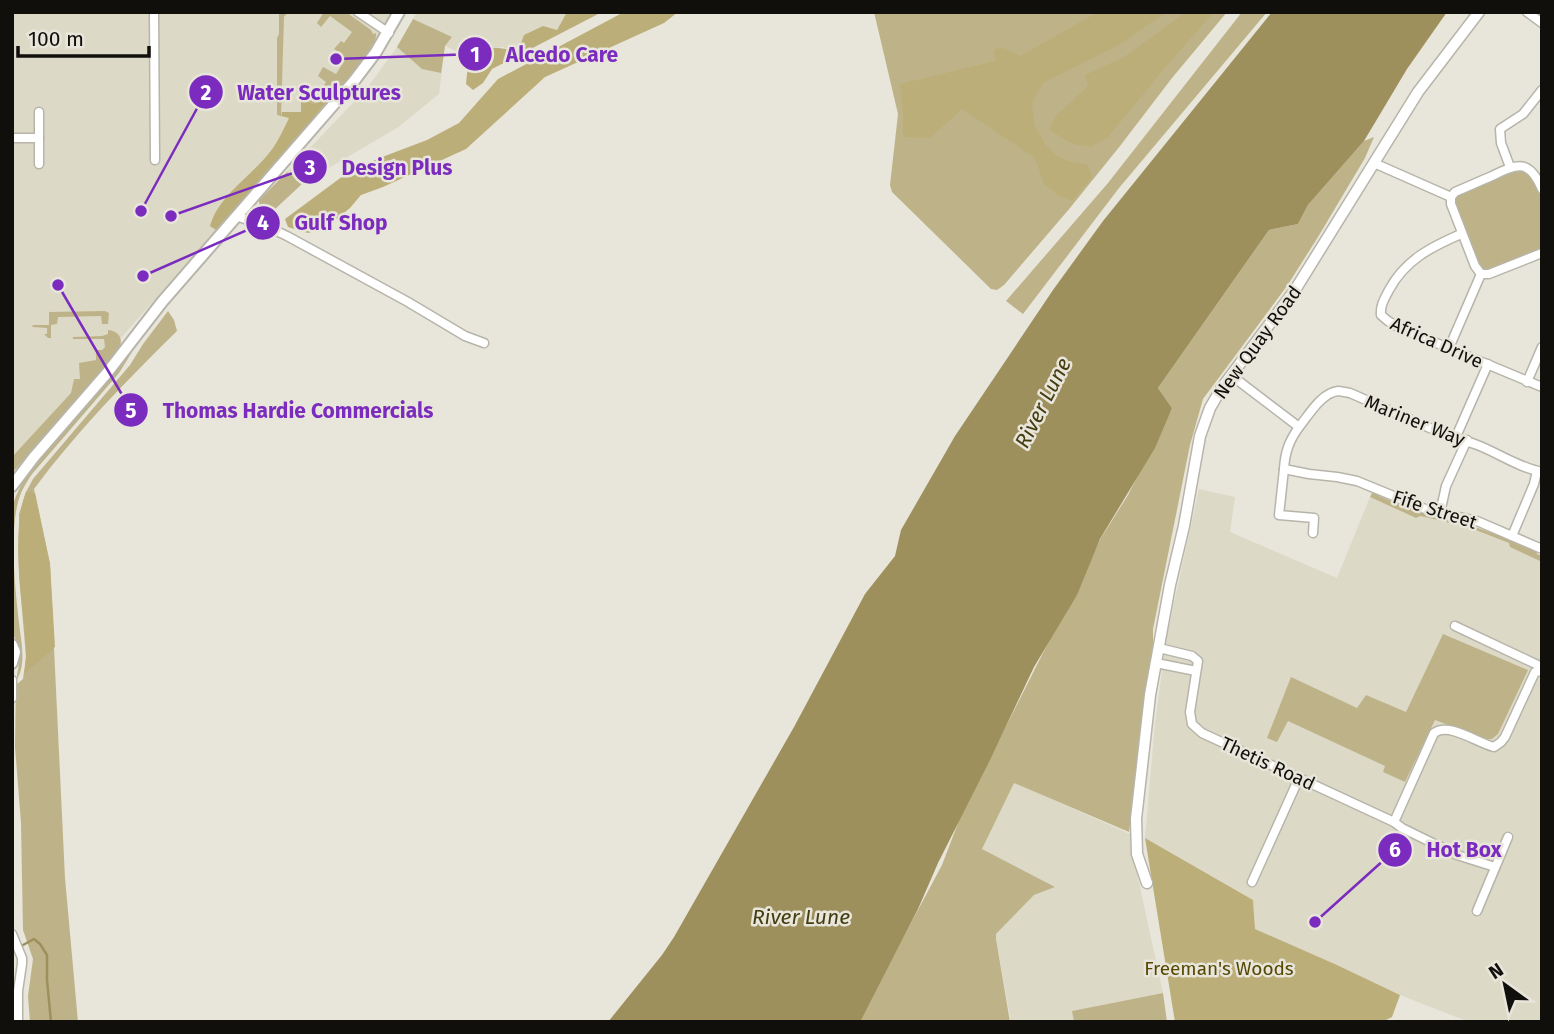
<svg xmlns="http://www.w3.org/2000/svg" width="1554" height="1034" font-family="'Fira Sans',sans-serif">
<rect width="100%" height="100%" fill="#e8e5da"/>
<!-- built -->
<g fill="#ddd9c7">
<polygon points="12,12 396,12 381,42 121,338 120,347 12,473"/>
<polygon points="417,12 567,12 557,30 518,51 502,47 478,51 471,58 445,46 439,94 397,128 303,183 287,172 368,87 397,47"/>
<polygon points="1199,489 1235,497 1230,532 1337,578 1370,497 1416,518 1419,516 1473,528 1510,543 1511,547 1542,562 1542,1022 1469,1022 1400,995 1337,965 1255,929 1253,900 1145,838 1155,723 1167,635"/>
<polygon points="1014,782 1132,835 1131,854 1135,864 1163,993 1073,1011 1074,1022 1011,1022 996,939 996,934 1034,895 1054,887 981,849"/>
</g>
<!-- green -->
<g fill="#beb388">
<polygon points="279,12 288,12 284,17 281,116 277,115 277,38 279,34"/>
<path d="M 324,12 L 346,12 L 371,30 L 373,34 L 376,33 C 376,41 374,46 369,53 L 334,96 L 326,91 L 314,104 L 301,97 L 302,89 L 305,87 L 318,95 L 326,82 L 318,76 L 323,67 L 336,74 L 346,58 L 334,49 L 341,41 L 344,43 L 352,32 L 330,16 L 321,27 L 317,23 Z"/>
<polygon points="874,12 1227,12 1172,78 1120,146 1070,208 1004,285 997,290 991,289 892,192 890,185 898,114"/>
<polygon points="1242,12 1267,12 1119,188 1023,314 1006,301 1108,183"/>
<polygon points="413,19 452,37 445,46 441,73 422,69 397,47"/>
<polygon points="1374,137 1365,158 1318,237 1287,286 1203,399 1190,445 1153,629 1153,656 1129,832 1014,783 982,849 1055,887 1034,895 996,934 996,939 1010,1022 858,1022 942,865 960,818 988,762 1101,538 1128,495 1172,408 1158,388 1269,230 1298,224 1308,205 1364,141"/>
<polygon points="1527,168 1542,189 1542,253 1481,274 1451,197 1494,175"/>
<polygon points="287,172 303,183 273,211 266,214 260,212 259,200"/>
<polygon points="105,311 109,313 108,324 102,324 101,316 58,317 57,324 51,325 51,338 48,338 44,334 47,334 47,328 32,327 33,325 49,325 49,312"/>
<path d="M 168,311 L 174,320 L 177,331 C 126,381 77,431 34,489 L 50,564 L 65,878 L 78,1022 L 30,1022 L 28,996 L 33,959 L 23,930 L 21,823 L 15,747 L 16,685 L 23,679 L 26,657 L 19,574 L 19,514 L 26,492 L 33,479 L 130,365 L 143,344 Z"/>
<path d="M 108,330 C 118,331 123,337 120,347 L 87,389 L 12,473 L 12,457 L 71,393 L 74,379 L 80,379 L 79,363 L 96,360 L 96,350 L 102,350 L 105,347 L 104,339 L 73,339 L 73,337 L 102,336 L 108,334 Z"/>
<path d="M 132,352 L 119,373 L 32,474 C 28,480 24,486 21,493 C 8,525 15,587 19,623 C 21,642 27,664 16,681 L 21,653 L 12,631 L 12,509 C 15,496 21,485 28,473 Z"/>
<polygon points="1373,491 1379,493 1379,496 1405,507 1407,506 1429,514 1465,521 1467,524 1492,533 1495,532 1536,550 1537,554 1542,556 1542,562 1510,547 1509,543 1468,527 1420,516 1416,518 1370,497"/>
<polygon points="1443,634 1528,670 1498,734 1492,739 1485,739 1435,720 1405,782 1383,772 1385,766 1288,721 1277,742 1267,738 1291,677 1357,708 1366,695 1406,712"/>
<polygon points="1163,993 1167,1022 1074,1022 1072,1011"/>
</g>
<!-- forest -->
<g fill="#bcae79">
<path d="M 567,12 L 602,12 L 492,69 L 483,83 L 473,90 L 466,84 C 467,76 467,68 470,61 C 477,43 503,48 518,51 L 524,35 L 543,26 L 557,30 Z"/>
<polygon points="624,12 678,12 664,23 545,77 466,149 383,187 361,195 350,208 324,229 308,233 288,227 285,219 343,176 377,159 427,140 459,123 498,79"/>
<polygon points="1098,12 1167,12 1117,46 1043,83 1032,102 1034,125 1046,145 1058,157 1071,162 1088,165 1092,177 1072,201 1059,196 1044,184 1035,158 962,109 930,138 903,137 903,112 900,84 995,61 994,49 1004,48 1020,56"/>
<polygon points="1186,12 1214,12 1168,64 1107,138 1091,147 1073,144 1049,130 1056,116 1088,86 1085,75 1124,57"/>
<path d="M 326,91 L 334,96 L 216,230 L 210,226 C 219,194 254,175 273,148 C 279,139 284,128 289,118 L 281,116 L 282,112 L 301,112 L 301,97 L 314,104 Z"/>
<path d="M 26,492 L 35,493 L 50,564 L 55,647 L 24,674 C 28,655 25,635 23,615 C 19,579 13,527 26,492 Z"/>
<polygon points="1145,838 1253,900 1255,929 1337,965 1400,995 1392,1017 1382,1022 1175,1022"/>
</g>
<!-- water -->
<polygon fill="#9e905d" points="1272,12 1447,12 1407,69 1364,141 1308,205 1298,224 1269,230 1158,388 1172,408 1155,448 1100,539 1077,595 1034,667 990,760 938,863 918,909 860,1022 608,1022 662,955 674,937 794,727 865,594 895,556 901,530 955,436 1053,290 1103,221"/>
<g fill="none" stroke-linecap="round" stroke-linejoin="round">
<!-- stream -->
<polyline stroke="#9e905d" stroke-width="2.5" points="12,951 34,939 40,944 47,955 47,980 51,1022"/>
<defs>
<g id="minor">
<polyline points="154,12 155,160"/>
<polyline points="358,12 389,33"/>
<polyline points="1527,12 1542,23"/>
<polyline points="12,138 39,138"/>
<polyline points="1374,163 1451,197"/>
<polyline points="39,164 39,112"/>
<polyline points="1510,167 1501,143 1500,129 1523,114 1542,90"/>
<path d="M 1542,189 C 1529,158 1517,164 1492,176 C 1480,181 1467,187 1455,192 L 1451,197 L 1451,204 L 1475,266 L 1481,274 L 1489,274 L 1542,253"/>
<polyline points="236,216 268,227 287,236 408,302 465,336 484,343"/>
<path d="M 1461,234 C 1431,247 1405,260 1389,290 C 1385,298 1380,305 1381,315 L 1388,321 L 1398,327 L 1542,387"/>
<polyline points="1449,348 1481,274"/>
<path d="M 1232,376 L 1299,427 C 1289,441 1285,452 1284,469 L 1309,474 L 1337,477 L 1357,481 L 1430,511 L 1477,521 L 1542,549"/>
<polyline points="1527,382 1542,347"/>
<path d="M 1299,427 C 1309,415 1321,393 1338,391 C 1340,391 1349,393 1350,393 L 1455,439 C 1486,443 1511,466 1542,472"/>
<polyline points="1455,439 1488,364"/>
<polyline points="1284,469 1279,515 1314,518 1313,533"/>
<polyline points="1440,513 1446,486 1467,440"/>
<polyline points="1512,536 1534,484 1537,471"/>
<polyline points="1455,626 1542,667"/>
<polyline points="1159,648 1192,656 1198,661 1190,712 1192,724 1202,733 1394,822 1402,828 1457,855 1495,867"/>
<polyline points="1156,663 1196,671"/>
<polyline points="12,680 12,698"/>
<path d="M 1394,822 L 1434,733 C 1450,722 1477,743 1494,747 L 1501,742 L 1505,737 L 1535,672 L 1542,671"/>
<polyline points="1252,882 1299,778"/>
<polyline points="1477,911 1508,837"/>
<polyline points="12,934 22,958 22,964 18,991 18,1022"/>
</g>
<polyline id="tertiary" points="1147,883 1137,854 1136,819 1150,695 1170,585 1184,526 1200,436 1210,408 1221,389 1295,290 1418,92 1479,12"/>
<g id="secondary">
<polyline points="12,486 34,457 107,373 162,302 354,81 376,52 399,12"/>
<polyline points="12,645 15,652 12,663"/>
</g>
</defs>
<!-- minor casing -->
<use href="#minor" stroke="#b7b5aa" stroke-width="11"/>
<!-- tertiary casing -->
<use href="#tertiary" stroke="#b7b5aa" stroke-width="13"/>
<!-- secondary casing -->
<use href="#secondary" stroke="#b7b5aa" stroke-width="14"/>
<!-- minor -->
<use href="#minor" stroke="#fff" stroke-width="8"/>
<!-- tertiary -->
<use href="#tertiary" stroke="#fff" stroke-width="10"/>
<!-- secondary -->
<use href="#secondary" stroke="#fff" stroke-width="10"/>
</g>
<g text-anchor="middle" stroke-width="5" stroke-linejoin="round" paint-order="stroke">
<!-- street labels -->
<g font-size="19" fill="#100f0c" stroke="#e8e5da">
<text transform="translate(1257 342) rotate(-54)" y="7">New Quay Road</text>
<text transform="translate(1437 342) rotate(24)" y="7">Africa Drive</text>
<text transform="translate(1415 420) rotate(22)" y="7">Mariner Way</text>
<text transform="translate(1435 509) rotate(18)" y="7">Fife Street</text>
<text transform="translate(1268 763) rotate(25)" y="7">Thetis Road</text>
</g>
<!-- park labels -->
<g font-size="19" fill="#564702" stroke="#e8e5da">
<text x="1219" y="975">Freeman's Woods</text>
</g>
<!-- water labels -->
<g font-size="21" font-style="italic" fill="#453b10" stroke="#e8e5da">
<text transform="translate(1043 403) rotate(-63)" y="7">River Lune</text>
<text x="801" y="924">River Lune</text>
</g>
</g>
<!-- callouts -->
<path fill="none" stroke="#7b2cbf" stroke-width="2.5" d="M336 59L475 54M141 211L206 92M171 216L310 167M143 276L263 223M58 285L131 410M1315 922L1395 850"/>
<g fill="#7b2cbf" stroke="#e8e5da" stroke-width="2.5">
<circle cx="336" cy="59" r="7"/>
<circle cx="141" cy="211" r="7"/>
<circle cx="171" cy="216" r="7"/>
<circle cx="143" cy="276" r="7"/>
<circle cx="58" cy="285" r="7"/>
<circle cx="1315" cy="922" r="7"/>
<circle cx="475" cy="54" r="18"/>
<circle cx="206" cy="92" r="18"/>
<circle cx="310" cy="167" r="18"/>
<circle cx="263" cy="223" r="18"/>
<circle cx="131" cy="410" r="18"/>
<circle cx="1395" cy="850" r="18"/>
</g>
<g font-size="21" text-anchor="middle" font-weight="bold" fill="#fff">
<text x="475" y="62">1</text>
<text x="206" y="100">2</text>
<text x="310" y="175">3</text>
<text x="263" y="230">4</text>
<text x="131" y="418">5</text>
<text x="1395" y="857">6</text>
</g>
<g font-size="21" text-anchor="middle" font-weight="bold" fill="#7b2cbf" stroke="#e8e5da" stroke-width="5" stroke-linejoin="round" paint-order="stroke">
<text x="562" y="62">Alcedo Care</text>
<text x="319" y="100">Water Sculptures</text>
<text x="397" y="175">Design Plus</text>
<text x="341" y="230">Gulf Shop</text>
<text x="298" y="418">Thomas Hardie Commercials</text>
<text x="1464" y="857">Hot Box</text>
</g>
<!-- border -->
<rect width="1554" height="1034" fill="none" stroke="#100f0c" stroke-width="28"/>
<!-- north arrow -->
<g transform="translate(1505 985) rotate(327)" stroke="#e8e5da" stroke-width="5" paint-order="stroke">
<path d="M0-5L12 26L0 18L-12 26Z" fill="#100f0c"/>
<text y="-10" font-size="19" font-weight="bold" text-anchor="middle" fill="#100f0c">N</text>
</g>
<!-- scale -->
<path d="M18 46v10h131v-10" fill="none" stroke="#100f0c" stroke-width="3.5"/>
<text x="28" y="46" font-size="21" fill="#100f0c" stroke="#e8e5da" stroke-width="5" paint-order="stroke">100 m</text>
</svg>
